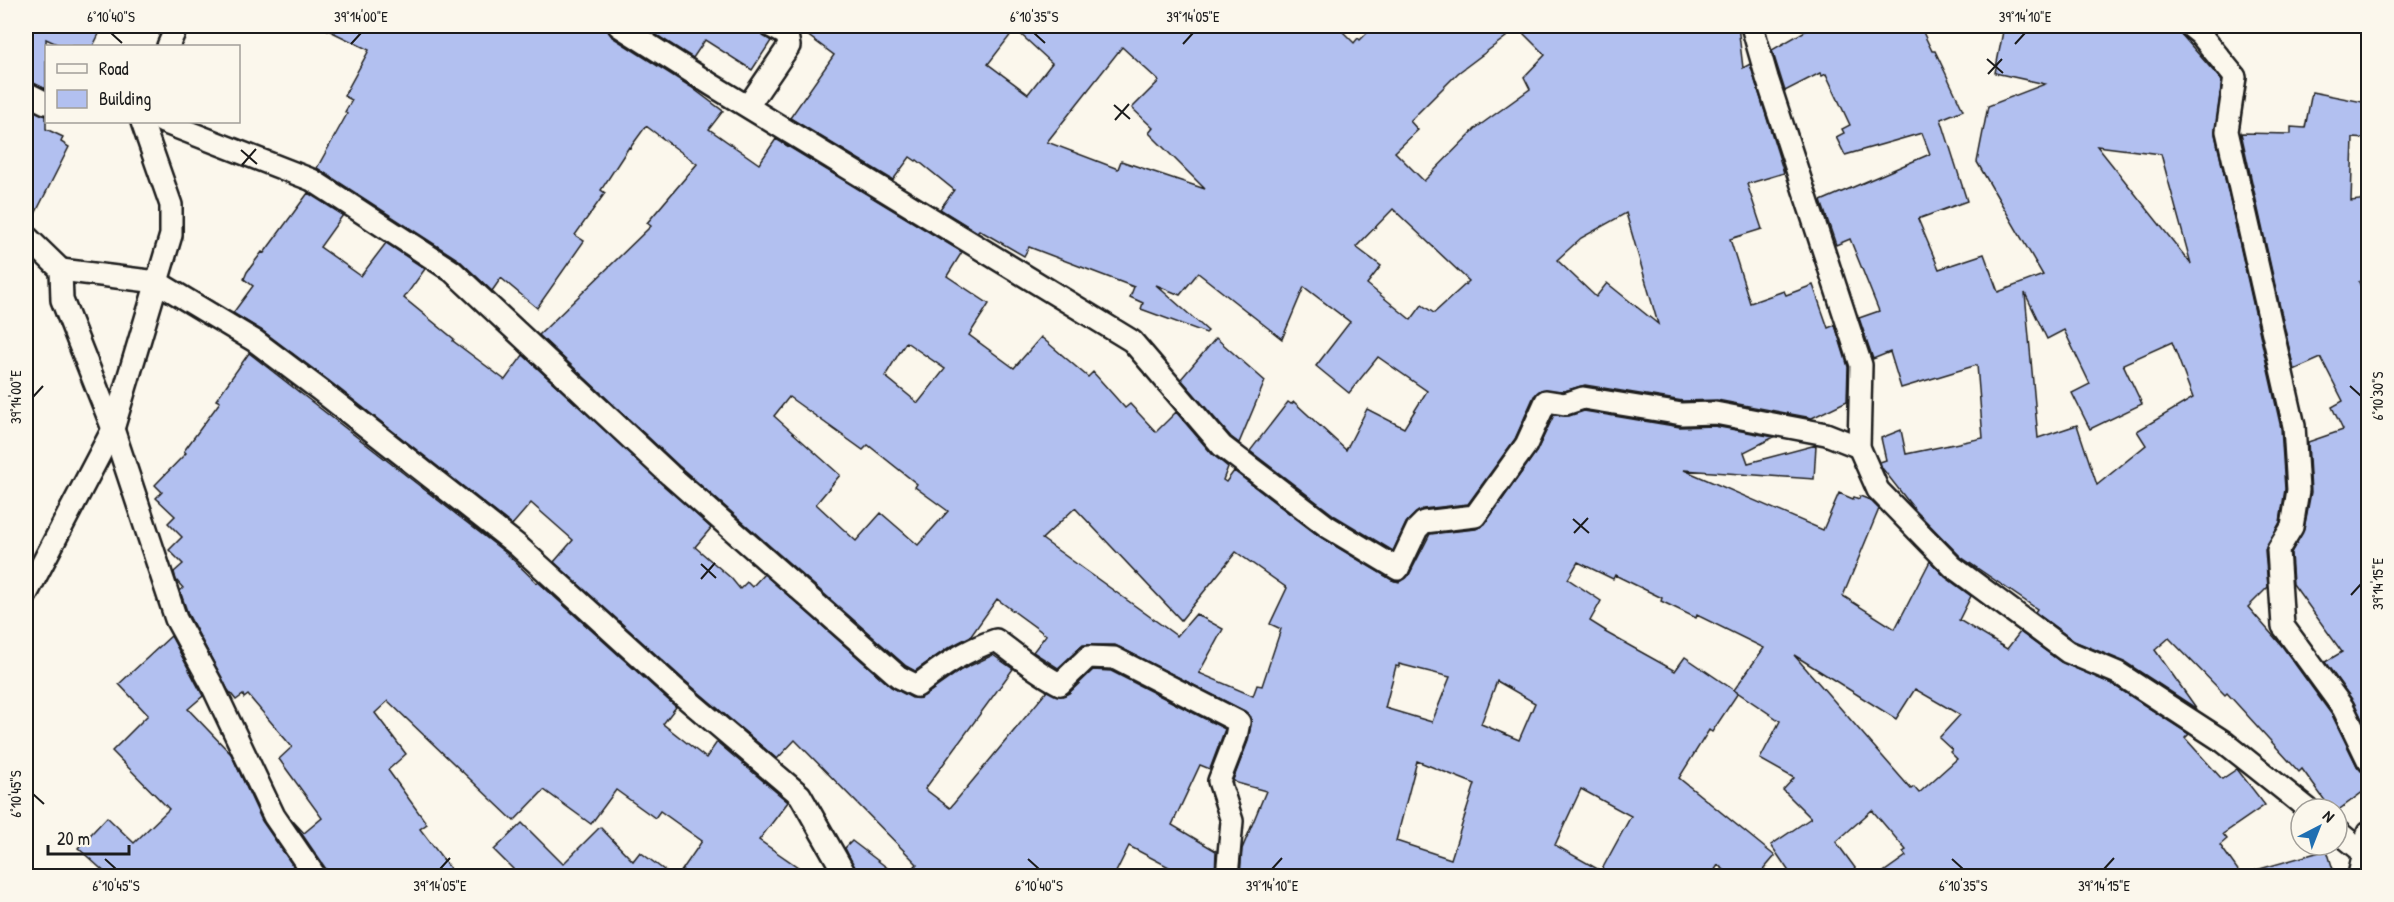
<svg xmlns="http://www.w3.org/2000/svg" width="2394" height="902" font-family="'Patrick Hand',sans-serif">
<rect width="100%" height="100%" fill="#fbf7ec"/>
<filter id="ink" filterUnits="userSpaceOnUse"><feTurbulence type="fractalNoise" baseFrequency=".0167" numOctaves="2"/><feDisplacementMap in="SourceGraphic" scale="12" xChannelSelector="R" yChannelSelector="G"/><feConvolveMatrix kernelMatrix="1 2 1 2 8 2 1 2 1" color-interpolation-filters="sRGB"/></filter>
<g filter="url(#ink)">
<!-- building -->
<g fill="#b2c0f0" stroke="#1c1c1c" stroke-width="1.5" fill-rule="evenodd">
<polygon points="26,26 103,26 93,46 61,46 46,39 46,89 26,80"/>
<path d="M 320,26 L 606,26 L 612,37 L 691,87 L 723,111 L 709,129 L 759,164 L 776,139 L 962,252 L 947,276 L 989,304 L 969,335 L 1014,368 L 1041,337 L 1088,377 L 1093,372 L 1125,408 L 1130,404 L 1156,432 L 1176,412 L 1212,454 L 1228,467 L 1223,480 L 1226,482 L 1234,471 L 1320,537 L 1392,580 L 1399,582 L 1409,575 L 1430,534 L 1476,529 L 1485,524 L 1536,452 L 1554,415 L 1569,416 L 1584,411 L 1680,427 L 1714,426 L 1774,437 L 1744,452 L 1748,463 L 1816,445 L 1814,479 L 1684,470 L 1823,530 L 1839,493 L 1853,499 L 1854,497 L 1859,499 L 1860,496 L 1870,500 L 1879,509 L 1843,596 L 1895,629 L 1930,561 L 1945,577 L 1971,596 L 1959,620 L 2007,649 L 2020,632 L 2061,662 L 2112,684 L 2189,734 L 2185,738 L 2222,779 L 2237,769 L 2265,805 L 2223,834 L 2227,839 L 2220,845 L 2242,876 L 1878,876 L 1906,856 L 1903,852 L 1906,850 L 1872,810 L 1836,842 L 1861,876 L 1792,876 L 1771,845 L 1811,818 L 1783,790 L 1794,778 L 1760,759 L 1780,721 L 1734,690 L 1764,648 L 1697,615 L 1696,618 L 1661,601 L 1662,598 L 1615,575 L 1613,579 L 1578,562 L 1568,579 L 1601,601 L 1590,621 L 1606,631 L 1605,632 L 1675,671 L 1685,657 L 1738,693 L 1712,732 L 1709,730 L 1679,778 L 1775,856 L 1758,876 L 1732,876 L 1718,865 L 1711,876 L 1240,876 L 1242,849 L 1266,791 L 1237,783 L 1233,780 L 1248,741 L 1251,724 L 1251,717 L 1245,711 L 1115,645 L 1083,645 L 1058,668 L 1033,652 L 1046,635 L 997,599 L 971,636 L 948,648 L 915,671 L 906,666 L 679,466 L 539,335 L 651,226 L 647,223 L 697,164 L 646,126 L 630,148 L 629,147 L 601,190 L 605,193 L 575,235 L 584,241 L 537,308 L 501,278 L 492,291 L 459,260 L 317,168 L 347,114 L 345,112 L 352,100 L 344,96 L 369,50 ZM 906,342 L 945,369 L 918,403 L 885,376 ZM 789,397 L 863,450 L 868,445 L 917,484 L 915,487 L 948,511 L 918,545 L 881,513 L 856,541 L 816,504 L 840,475 L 774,416 ZM 1075,508 L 1181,620 L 1236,552 L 1287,588 L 1270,624 L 1281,629 L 1262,686 L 1257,685 L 1253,696 L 1199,673 L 1223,629 L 1196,614 L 1177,636 L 1042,539 ZM 1794,655 L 1896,719 L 1915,689 L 1960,715 L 1939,738 L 1952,750 L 1950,752 L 1957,759 L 1919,793 L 1914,787 L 1911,789 ZM 1399,664 L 1450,677 L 1432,722 L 1385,708 L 1396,666 L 1399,667 ZM 1497,681 L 1535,703 L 1519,740 L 1481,724 ZM 1417,761 L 1475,784 L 1451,859 L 1396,841 ZM 1581,789 L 1631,816 L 1601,871 L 1555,845 Z"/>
<polygon points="642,26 757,26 760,33 771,41 752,70 705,40 693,58"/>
<path d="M 795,26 L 1337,26 L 1354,43 L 1358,38 L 1360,40 L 1374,26 L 1738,26 L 1743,68 L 1750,64 L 1784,173 L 1747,184 L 1762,229 L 1730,239 L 1750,303 L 1784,291 L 1786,295 L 1813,285 L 1828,328 L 1835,325 L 1848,367 L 1847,401 L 1812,418 L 1717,400 L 1683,401 L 1585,385 L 1564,391 L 1541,390 L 1534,396 L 1515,439 L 1468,504 L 1423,509 L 1416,513 L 1406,523 L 1393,551 L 1335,516 L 1250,451 L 1288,402 L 1291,404 L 1294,402 L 1346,450 L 1367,409 L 1404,428 L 1427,391 L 1378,357 L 1349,393 L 1316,366 L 1350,322 L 1304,287 L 1282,339 L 1198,273 L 1180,295 L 1156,285 L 1208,331 L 1206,333 L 1141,309 L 1143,303 L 1130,297 L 1134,287 L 1029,247 L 1024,256 L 979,230 L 977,232 L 940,209 L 954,190 L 917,160 L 916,161 L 910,157 L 893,180 L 790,118 L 834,55 ZM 1518,28 L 1545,55 L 1524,77 L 1530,89 L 1476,128 L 1424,181 L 1395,152 L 1418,130 L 1410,121 L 1458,73 ZM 1015,29 L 1052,63 L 1028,94 L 988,64 ZM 1122,47 L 1159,81 L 1132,108 L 1153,128 L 1149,133 L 1205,189 L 1121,161 L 1118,169 L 1047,142 ZM 1393,209 L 1469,281 L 1434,313 L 1422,305 L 1411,320 L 1367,284 L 1381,266 L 1356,247 ZM 1626,213 L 1658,324 L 1607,283 L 1596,297 L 1557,260 L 1581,238 Z"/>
<path d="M 1814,26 L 1920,26 L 1932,51 L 1935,51 L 1963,110 L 1941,119 L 1967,201 L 1918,219 L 1939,269 L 1984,254 L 1998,292 L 2043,275 L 1977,162 L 1988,106 L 2045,84 L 1995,73 L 2004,26 L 2174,26 L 2222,81 L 2215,134 L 2281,428 L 2285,489 L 2280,522 L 2265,550 L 2268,587 L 2248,607 L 2282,646 L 2332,715 L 2357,766 L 2361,771 L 2368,773 L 2368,788 L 2337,811 L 2337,809 L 2331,809 L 2302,769 L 2299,772 L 2227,693 L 2225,695 L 2169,638 L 2155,650 L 2197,709 L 2125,662 L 2074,641 L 2035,612 L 2037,609 L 1961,557 L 1915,510 L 1882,468 L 1880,462 L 1886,460 L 1881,438 L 1901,430 L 1906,454 L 1983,438 L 1977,365 L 1901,388 L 1890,352 L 1873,359 L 1859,318 L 1879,311 L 1850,239 L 1836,245 L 1821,201 L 1930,154 L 1922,133 L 1845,155 L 1836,137 L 1844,133 L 1842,129 L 1850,125 L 1826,74 L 1822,76 L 1820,73 L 1785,91 L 1772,50 ZM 2097,146 L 2161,154 L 2191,264 ZM 2025,293 L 2047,339 L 2064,330 L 2090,384 L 2072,393 L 2090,429 L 2142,404 L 2123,364 L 2172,342 L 2193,398 L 2137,431 L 2146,445 L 2097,485 L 2077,425 L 2038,438 Z"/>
<polygon points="2312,92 2368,103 2368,139 2353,138 2351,201 2368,199 2368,278 2359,282 2368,305 2368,732 2353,701 2325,662 2342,652 2293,584 2291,553 2304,529 2311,492 2308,442 2343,430 2332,407 2343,401 2321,358 2294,370 2241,133 2291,134 2291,127 2305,128"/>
<polygon points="26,107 46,116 46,129 63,137 61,142 69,147 30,224 26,224"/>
<polygon points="308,193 343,215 320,247 361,276 386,243 425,269 404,298 454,339 453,341 505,380 523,355 711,528 695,547 731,578 740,589 747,582 752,587 764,574 891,687 912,698 924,696 961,670 993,655 1013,669 925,789 950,808 1047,691 1062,696 1069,693 1093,670 1111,671 1225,729 1210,769 1200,765 1172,825 1216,851 1215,876 1186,876 1129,846 1114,876 906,876 917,864 795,740 777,759 683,679 554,562 573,540 531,503 512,525 328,380 263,331 233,313 253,286 244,279 247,272 262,252 264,253"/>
<polygon points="1216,338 1265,381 1239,443 1231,437 1181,379"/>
<polygon points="249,353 506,553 537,583 538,582 676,707 663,724 706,758 717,742 788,802 759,840 811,876 678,876 702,841 660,811 655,818 616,790 591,824 544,790 514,821 388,701 375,713 406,754 388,770 427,824 420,829 456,876 328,876 326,869 293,821 304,833 322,818 279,759 292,747 248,695 244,698 243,695 236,700 228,690 188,614 180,591 183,588 176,580 174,572 183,564 169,550 182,537 168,523 175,516 156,498 162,492 155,485 186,453 184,451 220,402 216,400"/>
<polygon points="171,636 203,696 188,709 231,754 262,821 300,876 178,876 168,868 160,876 109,876 78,848 107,817 134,843 169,809 112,751 148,715 119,684"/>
<polygon points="522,823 563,864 600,827 633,861 640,852 672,876 520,876 494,850"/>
<polygon points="852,841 898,876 859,876 845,848"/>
<polygon points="2327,850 2335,876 2257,876 2256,870"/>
</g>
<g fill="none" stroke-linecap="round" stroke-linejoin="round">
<defs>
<g id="street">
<polyline points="619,26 712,85 1132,341 1222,446 1328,527 1398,569 1417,529 1424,522 1475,516 1526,445 1546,401 1565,404 1583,398 1682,414 1715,413 1826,434 1859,447"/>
<polyline points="1752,26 1767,78 1861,365 1859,447 1878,490 1953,567 2068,652 2118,673 2224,742 2308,809"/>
<polyline points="2190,26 2200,34 2235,77 2227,131 2294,426 2298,490 2292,527 2278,550 2283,626 2343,708 2368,760"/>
<polyline points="168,46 177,26"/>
<polyline points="26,93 46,103"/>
<polyline points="748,106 789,46 787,35 770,26"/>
<path d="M 163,122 L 312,180 L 452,271 L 670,475 L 899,677 L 917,686 C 942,666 966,650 996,640 C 1017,655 1037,673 1060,684 L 1088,657 L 1114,658 L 1239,722 L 1236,737 L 1219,781 L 1232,821 L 1227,876"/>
<polyline points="26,236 61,270 62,300 113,429 176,619 211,683 274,816 315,876"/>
<polyline points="61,270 157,282 255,341 320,390 517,545 675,689 800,795 846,876"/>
<polyline points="26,595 113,429 171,235 171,205 142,122"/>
<polyline points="2337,831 2364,853"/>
<polyline points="2359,876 2368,833"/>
</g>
</defs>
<!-- street casing -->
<use href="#street" stroke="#1c1c1c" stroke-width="26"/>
<!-- street -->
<use href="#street" stroke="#fbf7ec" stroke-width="21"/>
</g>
</g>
<!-- ticks -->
<path fill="none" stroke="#1c1c1c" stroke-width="2" d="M 111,33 L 122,43M 1034,33 L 1045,43M 351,44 L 361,33M 1183,44 L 1193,33M 2015,44 L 2025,33M 1987,59 L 2003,73M 1988,74 L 2002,59M 1114,105 L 1130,119M 1115,120 L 1129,104M 241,150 L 257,164M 242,165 L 256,149M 2350,386 L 2361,396M 33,397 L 43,386M 1573,519 L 1589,533M 1574,533 L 1588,518M 701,564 L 716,578M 701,579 L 715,563M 2351,595 L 2361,584M 33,794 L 44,804M 105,859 L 116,869M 1028,859 L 1039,869M 1952,859 L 1963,869M 440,869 L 450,858M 1272,869 L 1282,858M 2104,869 L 2114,858"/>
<!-- margin -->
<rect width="2394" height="902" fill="none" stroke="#fbf7ec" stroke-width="66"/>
<!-- legend -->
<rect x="45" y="45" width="195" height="78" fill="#fbf7ec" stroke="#a29f99" stroke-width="1.5"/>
<rect x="57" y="64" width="30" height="9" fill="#fbf7ec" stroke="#a29f99" stroke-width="1.5"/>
<text x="99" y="75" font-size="18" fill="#1c1c1c">Road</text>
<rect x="57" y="90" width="30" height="18" fill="#b2c0f0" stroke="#a29f99" stroke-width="1.5"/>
<text x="99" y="105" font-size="18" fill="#1c1c1c">Building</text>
<!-- north arrow -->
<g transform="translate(2319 827) rotate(42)"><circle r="28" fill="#fbf7ec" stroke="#a29f99" stroke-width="1.5"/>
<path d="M0-4.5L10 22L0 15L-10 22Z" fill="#1f6fb2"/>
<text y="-9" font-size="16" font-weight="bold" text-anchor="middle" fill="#1c1c1c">N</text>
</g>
<!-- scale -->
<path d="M48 845v9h81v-9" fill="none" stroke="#1c1c1c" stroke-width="3"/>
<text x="57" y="845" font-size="18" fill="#1c1c1c" stroke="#fbf7ec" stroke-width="4.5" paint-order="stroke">20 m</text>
<rect x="33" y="33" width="2328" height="836" fill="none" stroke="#1c1c1c" stroke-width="2"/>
<g font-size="15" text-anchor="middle" fill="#1c1c1c">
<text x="111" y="22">6°10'40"S</text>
<text x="361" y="22">39°14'00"E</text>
<text x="1034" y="22">6°10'35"S</text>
<text x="1193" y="22">39°14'05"E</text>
<text x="2025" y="22">39°14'10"E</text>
<text transform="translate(2378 396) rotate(-90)" y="5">6°10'30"S</text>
<text transform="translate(16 397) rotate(-90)" y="5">39°14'00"E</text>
<text transform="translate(2378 584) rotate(-90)" y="5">39°14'15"E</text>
<text transform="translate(16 794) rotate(-90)" y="5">6°10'45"S</text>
<text x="116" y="891">6°10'45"S</text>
<text x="440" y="891">39°14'05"E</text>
<text x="1039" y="891">6°10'40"S</text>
<text x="1272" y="891">39°14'10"E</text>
<text x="1963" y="891">6°10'35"S</text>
<text x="2104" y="891">39°14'15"E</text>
</g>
</svg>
